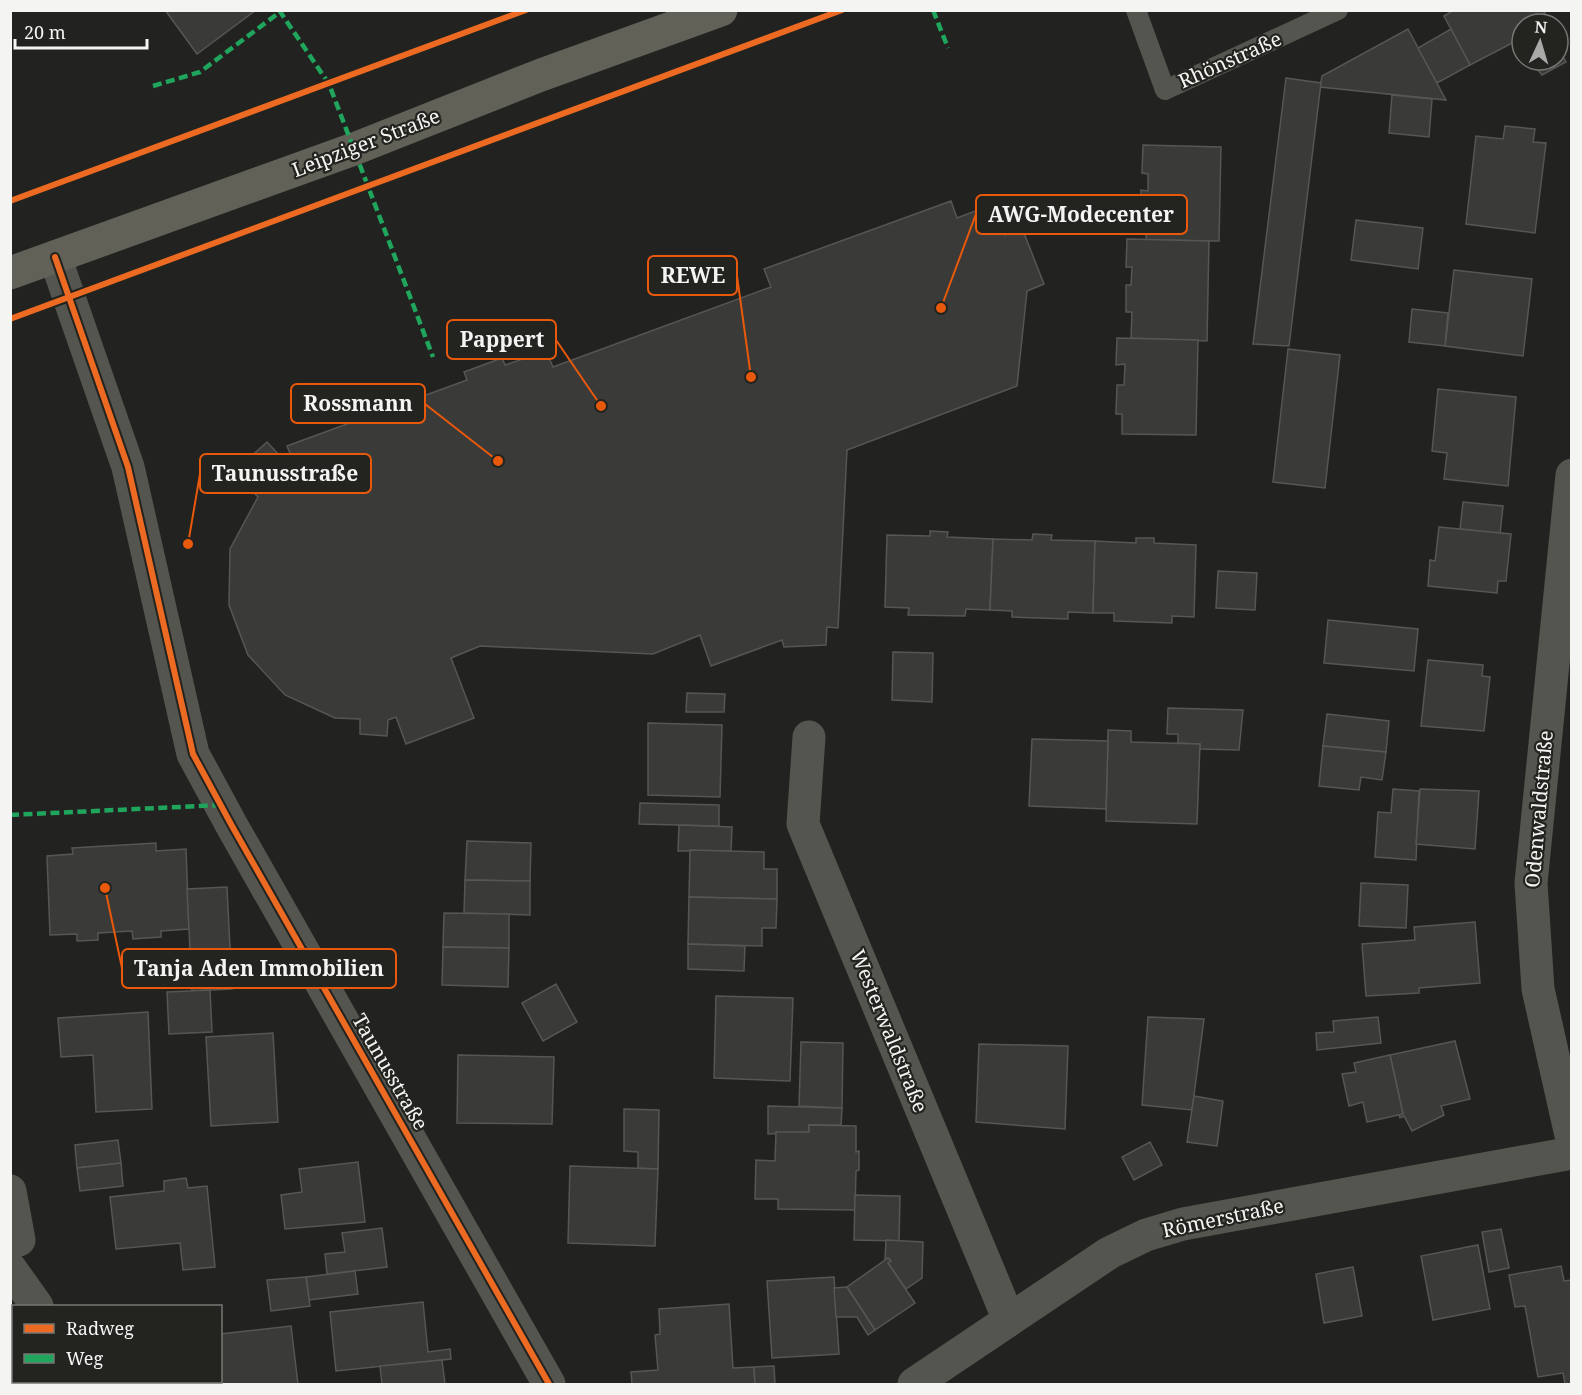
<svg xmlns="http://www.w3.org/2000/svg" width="1582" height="1395" font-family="'Noto Serif',serif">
<rect width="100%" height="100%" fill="#222220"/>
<!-- building -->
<g fill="#3a3a38" stroke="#565655" stroke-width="1.5">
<polygon points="165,10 256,10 197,54"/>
<polygon points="1454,10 1543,10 1550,22 1522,24 1522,48 1516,41 1470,65 1444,16"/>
<polygon points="1408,29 1446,100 1320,87 1322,76"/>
<polygon points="1451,29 1470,65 1437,83 1418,48"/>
<polygon points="1558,48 1566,62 1542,75 1530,60 1558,60"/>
<polygon points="1286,78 1321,83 1289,346 1253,344"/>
<polygon points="1392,95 1432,99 1429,137 1389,133"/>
<polygon points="1505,126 1535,129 1533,142 1546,143 1535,233 1466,224 1476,136 1503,139"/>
<polygon points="1143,145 1221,147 1219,241 1146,240 1147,218 1140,218 1141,190 1148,191 1148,174 1142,173"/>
<polygon points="951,201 957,218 994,204 1005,235 1022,228 1044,284 1027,291 1017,386 847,450 838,628 827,627 826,645 784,647 782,640 711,666 700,635 653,654 480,646 451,658 474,718 406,744 396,717 388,720 387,736 360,734 360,719 335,718 285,695 248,655 229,605 230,549 258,497 234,472 267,442 290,467 294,463 287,446 467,380 464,372 502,358 505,365 546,351 553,367 771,287 764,269"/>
<polygon points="1356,220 1423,228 1418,269 1351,260"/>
<polygon points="1127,239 1209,241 1207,341 1131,338 1132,312 1126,312 1126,285 1131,285 1132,267 1126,267"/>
<polygon points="1454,270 1532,279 1523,356 1445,346"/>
<polygon points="1412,309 1448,313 1445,346 1409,342"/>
<polygon points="1117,338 1198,340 1196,435 1122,434 1122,414 1116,414 1117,385 1124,385 1125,364 1116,365"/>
<polygon points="1288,349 1340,355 1325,488 1273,482"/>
<polygon points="1438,389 1516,397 1508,486 1444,479 1447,453 1432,451"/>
<polygon points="1463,502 1503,506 1500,534 1460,529"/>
<polygon points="1439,527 1511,534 1506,581 1498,581 1497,593 1428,586 1430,560 1435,561"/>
<polygon points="930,531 948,532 947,537 993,539 990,610 966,609 965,616 908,615 909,608 885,607 887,535 930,536"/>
<polygon points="1033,534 1052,535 1051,540 1095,541 1093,613 1068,612 1068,619 1012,617 1012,611 990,610 993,539 1032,540"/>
<polygon points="1136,538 1154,538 1154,543 1196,545 1194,617 1172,616 1172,623 1114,621 1114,613 1093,613 1095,541 1136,543"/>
<polygon points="1218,571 1257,573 1255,610 1216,608"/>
<polygon points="1328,620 1418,629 1414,671 1324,663"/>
<polygon points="893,652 933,653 932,702 892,700"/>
<polygon points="1428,660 1483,665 1482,676 1490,677 1484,731 1421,726"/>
<polygon points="687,693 725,694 724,712 686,712"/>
<polygon points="1168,708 1243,710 1239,750 1200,749 1200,744 1178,743 1178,734 1167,734"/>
<polygon points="1327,714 1389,721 1386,752 1323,746"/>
<polygon points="648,723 722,725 720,797 648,795"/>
<polygon points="1108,730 1131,731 1131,742 1200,744 1197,824 1106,821"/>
<polygon points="1032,739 1108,741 1106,809 1029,806"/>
<polygon points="1323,746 1386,752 1382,780 1361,777 1359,790 1319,786"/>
<polygon points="1393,789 1419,791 1416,860 1375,857 1378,812 1391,813"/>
<polygon points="1420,789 1479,791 1475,849 1416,844"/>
<polygon points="640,803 719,805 719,826 639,824"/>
<polygon points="679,825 732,827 731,851 678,851"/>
<polygon points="467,841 531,843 530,881 465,880"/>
<polygon points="156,843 156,851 186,849 189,929 161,931 161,937 133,939 132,931 98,933 98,940 77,941 77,934 50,935 47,856 73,854 72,848"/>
<polygon points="690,850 764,852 764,869 777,869 777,899 689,897"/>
<polygon points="465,880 530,881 530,915 464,913"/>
<polygon points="1361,883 1408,885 1406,928 1359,926"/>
<polygon points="227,887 232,989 192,991 187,889"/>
<polygon points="689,897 777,899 776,928 762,928 762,946 688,944"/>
<polygon points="444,913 509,914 509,948 443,947"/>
<polygon points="1475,922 1480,983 1419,988 1419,993 1366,996 1362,944 1415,940 1414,927"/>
<polygon points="688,944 745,946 744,971 688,969"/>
<polygon points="443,947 509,948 508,987 442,985"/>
<polygon points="556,984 577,1022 543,1041 522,1003"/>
<polygon points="210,990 212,1032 169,1034 167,992"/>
<polygon points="716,996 793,998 790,1081 714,1078"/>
<polygon points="148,1012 152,1109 96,1112 93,1055 61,1057 58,1018"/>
<polygon points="1148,1017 1204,1019 1192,1110 1142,1105"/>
<polygon points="1378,1017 1381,1043 1317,1050 1316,1033 1334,1032 1333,1021"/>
<polygon points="273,1033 278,1122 211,1126 206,1037"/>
<polygon points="1455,1041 1470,1099 1441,1106 1444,1115 1412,1131 1404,1116 1400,1118 1399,1114 1403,1114 1390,1055"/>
<polygon points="801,1042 843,1043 842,1108 799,1106"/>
<polygon points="979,1044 1068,1046 1065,1129 976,1122"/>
<polygon points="458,1055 554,1057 552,1124 457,1123"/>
<polygon points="1390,1055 1403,1114 1367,1122 1363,1102 1349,1106 1342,1074 1356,1072 1354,1063"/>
<polygon points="1194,1096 1223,1101 1217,1146 1187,1142"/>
<polygon points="768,1106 842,1108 841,1125 809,1125 809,1132 768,1134"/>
<polygon points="624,1109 659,1110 658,1169 638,1168 638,1152 624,1151"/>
<polygon points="809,1125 856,1126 856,1152 859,1151 859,1170 856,1171 855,1210 778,1209 778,1199 755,1199 756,1160 775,1161 776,1132 809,1132"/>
<polygon points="118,1140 121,1163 77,1168 75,1145"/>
<polygon points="1150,1142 1162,1165 1134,1180 1122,1157"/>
<polygon points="358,1162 365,1222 285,1229 281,1195 302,1192 299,1169"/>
<polygon points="121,1163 123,1186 80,1191 77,1168"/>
<polygon points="570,1166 658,1169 655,1246 568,1243"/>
<polygon points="186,1178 188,1188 207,1186 215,1267 183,1270 180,1243 116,1249 110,1197 164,1191 164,1181"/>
<polygon points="855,1195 900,1196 899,1241 854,1240"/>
<polygon points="382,1228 387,1267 327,1274 325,1254 345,1252 342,1233"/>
<polygon points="1501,1229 1509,1268 1489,1272 1482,1232"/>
<polygon points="886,1240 923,1242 922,1278 906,1289 888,1263 891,1261 888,1258 885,1260"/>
<polygon points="1478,1245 1490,1309 1433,1320 1421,1256"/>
<polygon points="888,1258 891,1261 888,1263 915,1303 875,1330 847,1287"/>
<polygon points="1561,1266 1564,1281 1572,1280 1572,1384 1565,1384 1563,1373 1538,1377 1525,1306 1515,1307 1509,1275"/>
<polygon points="1353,1267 1362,1316 1324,1323 1316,1274"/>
<polygon points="355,1271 358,1294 309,1300 306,1277"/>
<polygon points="306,1277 310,1306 271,1311 267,1280"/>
<polygon points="834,1277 839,1354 772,1358 767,1281"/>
<polygon points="847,1287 875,1330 868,1335 857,1317 836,1317 834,1288"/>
<polygon points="423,1302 428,1352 450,1349 451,1359 336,1371 330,1312"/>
<polygon points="729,1304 733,1368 754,1367 755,1384 632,1384 631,1372 658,1370 655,1335 660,1334 659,1309"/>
<polygon points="291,1326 298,1384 207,1384 207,1382 220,1382 220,1334"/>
<polygon points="442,1360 445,1384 382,1384 380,1366"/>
<polygon points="774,1366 775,1384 755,1384 754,1367"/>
<polygon points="14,1374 14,1382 28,1382 28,1384 10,1384 10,1375"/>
</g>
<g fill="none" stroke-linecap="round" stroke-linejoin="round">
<!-- service -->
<polyline stroke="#55554f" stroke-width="20" points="1136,10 1165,90 1338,10"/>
<!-- minor -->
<g stroke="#55554f" stroke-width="33">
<polyline points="55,257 128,467 193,754 232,826 549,1384"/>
<polyline points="1572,475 1531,883 1538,989 1572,1140"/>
<polyline points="809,737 803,824 1009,1320"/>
<polyline points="10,1191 19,1240 10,1240"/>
<polyline points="10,1268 37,1306"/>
<polyline points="89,1382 91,1384"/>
<polyline points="914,1384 1109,1253 1146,1235 1183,1224 1572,1153"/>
</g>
<!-- secondary -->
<polyline stroke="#616158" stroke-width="33" points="10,273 354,149 541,75 721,10"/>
<!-- quiet -->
<g stroke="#20a55d" stroke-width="4.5" stroke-dasharray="9 4.5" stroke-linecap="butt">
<polyline points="279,10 329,84 433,357"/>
<polyline points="933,10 948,48"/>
<polyline points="153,86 200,72 280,12"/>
<polyline points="10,815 221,805"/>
</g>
<defs>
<g id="cycleway">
<polyline points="10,201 526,10"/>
<polyline points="55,257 128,467 193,754 232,826 549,1384"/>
<polyline points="10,319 842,10"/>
</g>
</defs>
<!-- cycleway casing -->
<use href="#cycleway" stroke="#23231f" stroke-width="10"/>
<!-- cycleway -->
<use href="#cycleway" stroke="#ed6a23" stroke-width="6"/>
</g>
<g text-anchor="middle" stroke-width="4.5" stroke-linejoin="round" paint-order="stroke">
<!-- street labels -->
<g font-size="20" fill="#f4f4f2" stroke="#23231f">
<text transform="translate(1230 60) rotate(-24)" y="7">Rhönstraße</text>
<text transform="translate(366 143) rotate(-21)" y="7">Leipziger Straße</text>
<text transform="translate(1539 809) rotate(-85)" y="7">Odenwaldstraße</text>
<text transform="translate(889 1031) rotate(68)" y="7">Westerwaldstraße</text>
<text transform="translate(390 1072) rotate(60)" y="7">Taunusstraße</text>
<text transform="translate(1223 1218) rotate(-12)" y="7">Römerstraße</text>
</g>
</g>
<!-- callouts -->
<path fill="none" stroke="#e8590c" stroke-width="2" d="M941 308L976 214M751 377L737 276M601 406L556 340M498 461L425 404M188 544L200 474M105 888L122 968"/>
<g fill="#e8590c" stroke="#23231f" stroke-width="2">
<circle cx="941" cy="308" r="6"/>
<circle cx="751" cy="377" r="6"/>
<circle cx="601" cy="406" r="6"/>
<circle cx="498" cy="461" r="6"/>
<circle cx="188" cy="544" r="6"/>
<circle cx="105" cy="888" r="6"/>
</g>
<g fill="#23231f" stroke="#e8590c" stroke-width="2">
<rect x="976" y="195" width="211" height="39" rx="6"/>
<rect x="648" y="256" width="89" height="39" rx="6"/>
<rect x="447" y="320" width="109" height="39" rx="6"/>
<rect x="291" y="384" width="134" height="39" rx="6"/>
<rect x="200" y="454" width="171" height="39" rx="6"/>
<rect x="122" y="949" width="274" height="39" rx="6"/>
</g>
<g font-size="21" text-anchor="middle" font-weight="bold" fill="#f4f4f2">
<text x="1081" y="222">AWG-Modecenter</text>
<text x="693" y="283">REWE</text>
<text x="502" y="347">Pappert</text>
<text x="358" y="411">Rossmann</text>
<text x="285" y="481">Taunusstraße</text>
<text x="259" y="976">Tanja Aden Immobilien</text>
</g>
<!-- border -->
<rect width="1582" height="1395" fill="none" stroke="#f4f4f2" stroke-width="24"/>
<!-- legend -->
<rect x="12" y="1305" width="210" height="78" fill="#23231f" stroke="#777773" stroke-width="1.5"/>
<rect x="24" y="1324" width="30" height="9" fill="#ed6a23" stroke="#777773" stroke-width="1.5"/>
<text x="66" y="1335" font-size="18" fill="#f4f4f2">Radweg</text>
<rect x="24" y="1354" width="30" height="9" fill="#20a55d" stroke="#777773" stroke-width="1.5"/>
<text x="66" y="1365" font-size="18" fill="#f4f4f2">Weg</text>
<!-- north arrow -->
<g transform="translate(1540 42) rotate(4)"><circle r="28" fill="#23231f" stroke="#777773" stroke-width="1.5"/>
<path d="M0-4.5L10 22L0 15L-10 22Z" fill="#aaaaa8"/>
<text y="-9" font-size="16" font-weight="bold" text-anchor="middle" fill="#f4f4f2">N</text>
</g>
<!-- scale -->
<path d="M15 39v9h132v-9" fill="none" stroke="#f4f4f2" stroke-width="3"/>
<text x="24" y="39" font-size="18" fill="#f4f4f2" stroke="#23231f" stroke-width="4.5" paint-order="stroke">20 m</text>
</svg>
